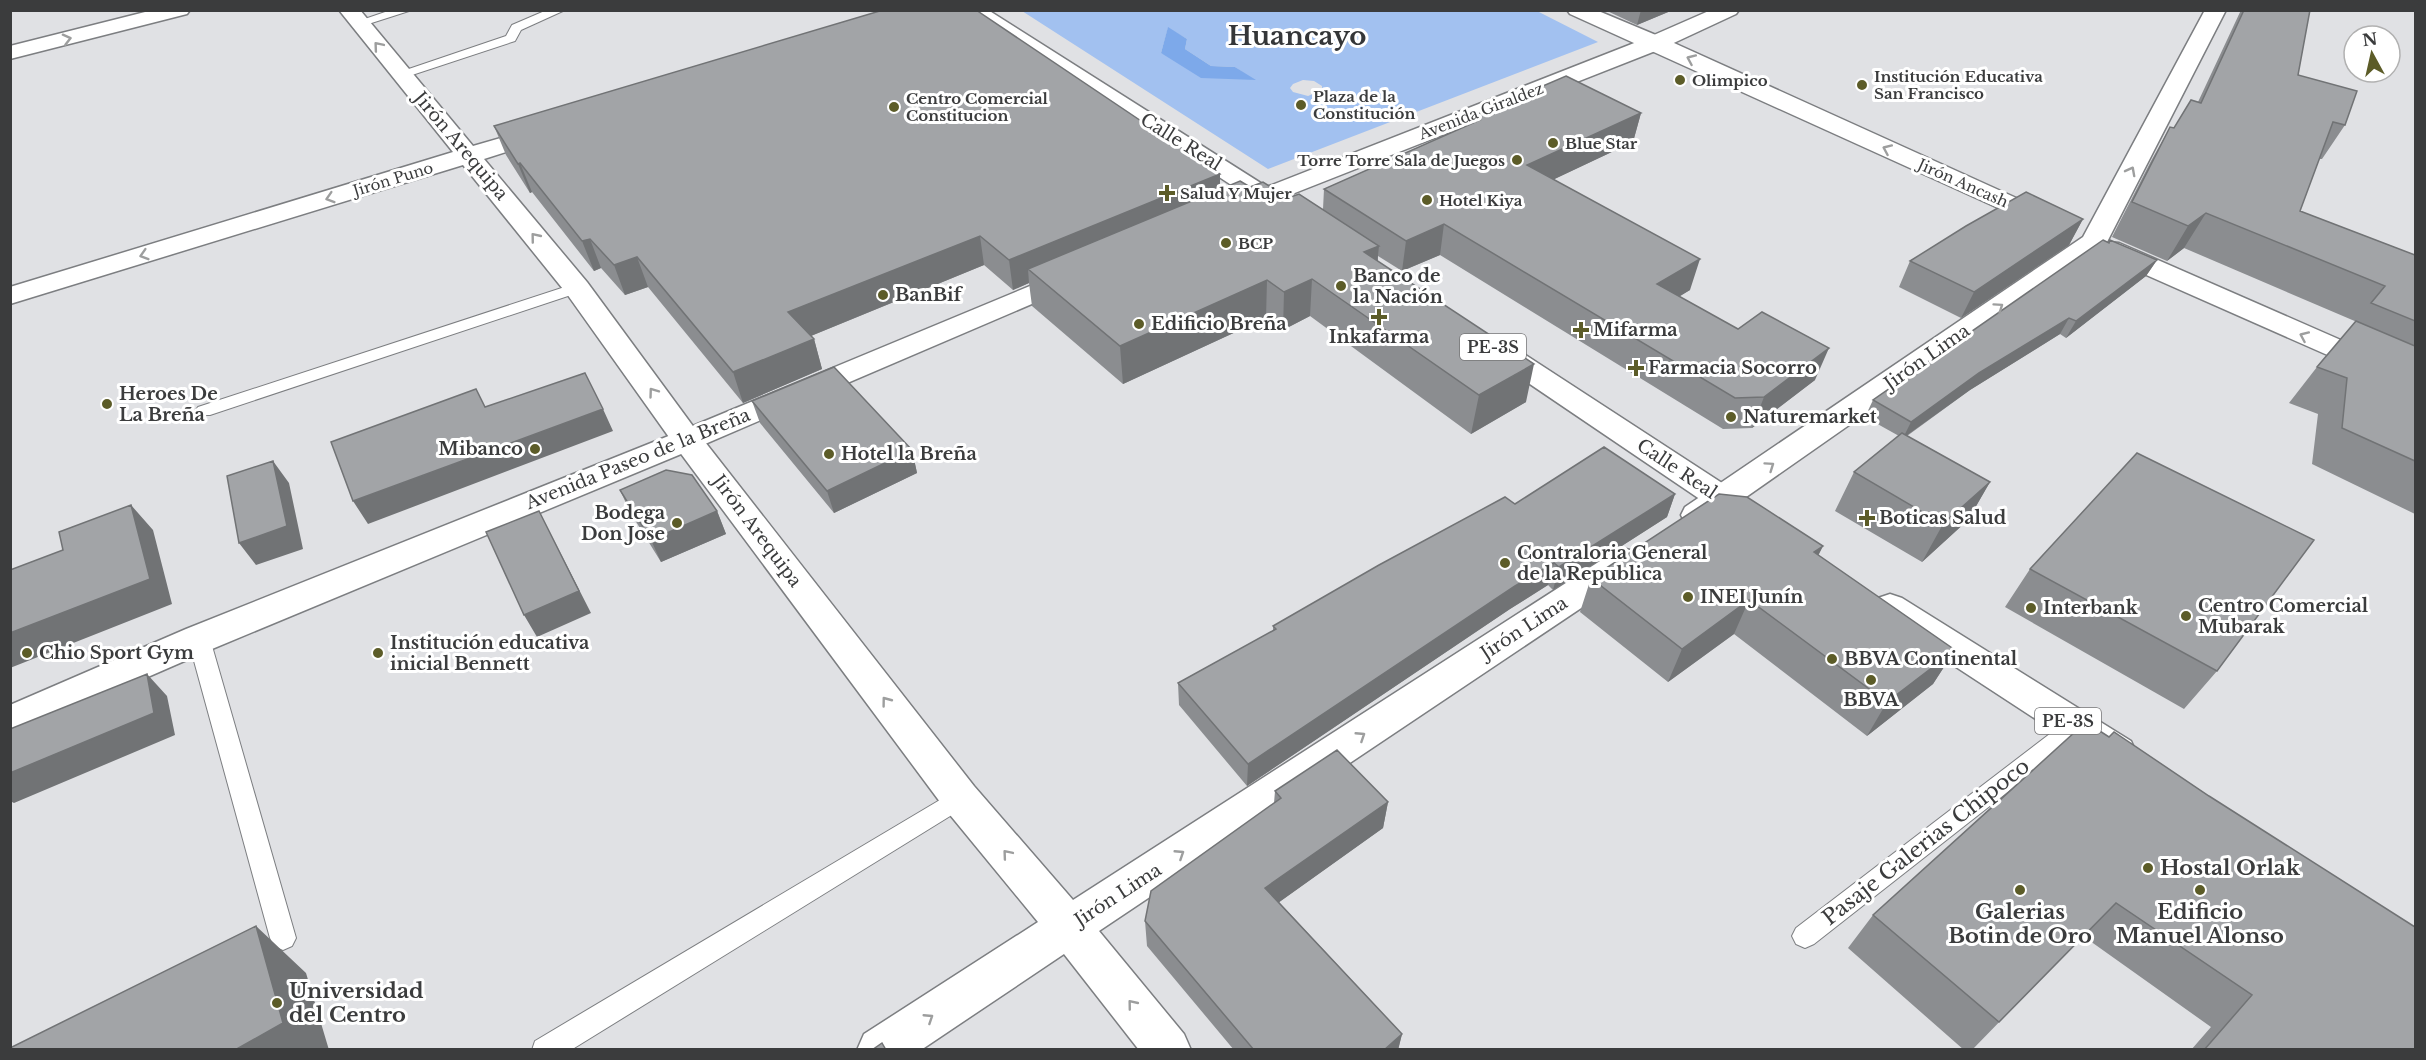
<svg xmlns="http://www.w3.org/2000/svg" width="2426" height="1060" viewBox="0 0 2426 1060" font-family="'Libre Baskerville',serif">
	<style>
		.green { fill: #a2c1f0; fill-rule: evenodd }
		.water { fill: #7da9ea }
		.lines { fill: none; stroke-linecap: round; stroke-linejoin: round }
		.lane-casing { stroke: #7c7e81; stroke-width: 2 }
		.street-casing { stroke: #7c7e81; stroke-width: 3 }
		.secondary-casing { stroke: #7c7e81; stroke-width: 3 }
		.highway-casing { stroke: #7c7e81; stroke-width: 3 }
		.lane { fill: #fff; fill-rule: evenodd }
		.street { fill: #fff; fill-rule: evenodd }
		.secondary { fill: #fff; fill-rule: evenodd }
		.highway { fill: #fff; fill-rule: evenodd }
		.wall { fill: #8b8d90 }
		.shaded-wall { fill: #717375 }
		.building { fill: #a2a4a7; stroke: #717375; stroke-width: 1.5 }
		.oneway { stroke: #9d9e9e }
		.poi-dot { fill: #5c5c28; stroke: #fff; stroke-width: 2 }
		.labels { text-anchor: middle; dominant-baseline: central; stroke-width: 6; stroke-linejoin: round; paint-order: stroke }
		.far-poi-label { font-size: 15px; font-weight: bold; fill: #3b3c3d; stroke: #fff; text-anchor: start }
		.far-street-label { font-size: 15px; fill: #3b3c3d; stroke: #fff }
		.shield { fill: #fff; stroke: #767677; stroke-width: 1.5 }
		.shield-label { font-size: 16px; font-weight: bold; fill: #3b3c3d }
		.street-label { font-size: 18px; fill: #3b3c3d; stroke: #fff }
		.poi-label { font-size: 18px; font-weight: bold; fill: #3b3c3d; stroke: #fff; text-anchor: start }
		.near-street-label { font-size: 21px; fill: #3b3c3d; stroke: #fff }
		.near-poi-label { font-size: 21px; font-weight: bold; fill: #3b3c3d; stroke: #fff; text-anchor: start }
		.far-town-label { font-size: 26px; font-weight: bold; fill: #343638; stroke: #fff }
	</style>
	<rect width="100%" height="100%" fill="#e0e1e4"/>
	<!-- green -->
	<path class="green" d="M1155,10L1537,11L1598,42L1268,169L1022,11ZM1168,28L1187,39L1185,49L1211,66L1235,67L1254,80L1161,53ZM1303,80L1314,81L1322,86V90L1308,96L1293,92L1290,88L1293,84Z"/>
	<!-- water -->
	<path class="water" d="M1168,27L1187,39L1185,49L1211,66L1235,67L1256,80L1201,78L1161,53Z"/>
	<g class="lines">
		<defs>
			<path id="lane" d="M391,10H412L359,27L353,23Z
				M547,10H565L521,30L515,41L406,77L401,78L394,74L506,36L512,25Z
				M577,283L583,285L585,288L583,291L210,415H198L195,411L198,407Z
				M199,631L206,633L210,639L296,938L292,946L283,950L274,946L270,938L188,639L192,633Z
				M2076,717L2084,720L2087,726L2084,732L1814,944L1805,948L1796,944L1792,936L1796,928L2068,720Z
				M960,788L968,791L972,798L968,805L571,1050H532L535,1041Z"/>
			<path id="street" d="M153,10H190L187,14L10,59V46Z
				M339,10H360L473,146L545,125L553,127L557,132L553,137L484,159L587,282L698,433L974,786L1073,900L1614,552L1626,549L1638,552L1643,561L1638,570L1099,931L1184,1034L1191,1050H1139L1064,954L921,1050H857L864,1034L1038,922L946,810L676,447L567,294L463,165L10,304V287L453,152Z
				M1567,10H1596L1663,38L2056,216L2060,221L2056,226L2047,229L2038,226L1570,14Z
				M2205,10H2226L2107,242L2119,243L2416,373V394L2101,255L2098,251L1709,523L1697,527L1685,523L1681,515L1685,507L2083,237Z"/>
			<path id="secondary" d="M1711,10H1739L1736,14L1663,48L1244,213L1235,216L1226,213L1222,208L1226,203L1647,38Z
				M1071,269L1081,271L1084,277L1081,283L698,447L212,649L10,737V705L186,629L676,433Z"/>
			<path id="highway" d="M963,10H988L1297,206L1301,211L1297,216L1288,219L1279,216Z
				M1494,338L1504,341L1765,511L1769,519L1765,527L1753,531L1741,527L1484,353L1480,347L1484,341Z
				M1890,594L1902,598L2131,741L2136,752L2131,763L2117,768L2103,763L1878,616L1873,607L1878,598Z"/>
		</defs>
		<!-- lane casing -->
		<use href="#lane" class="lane-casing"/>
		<!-- street casing -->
		<use href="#street" class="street-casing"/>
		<!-- secondary casing -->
		<use href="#secondary" class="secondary-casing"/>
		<!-- highway casing -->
		<use href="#highway" class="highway-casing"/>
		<!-- lane -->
		<use href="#lane" class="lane"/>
		<!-- street -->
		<use href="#street" class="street"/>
		<!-- secondary -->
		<use href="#secondary" class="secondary"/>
		<!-- highway -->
		<use href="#highway" class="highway"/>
	</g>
	<!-- wall -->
	<path class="wall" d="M1605,10H1673L1637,25Z
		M2241,10H2310L2298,75L2345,125L2322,159H2319L2300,211L2415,255V514L2312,464L2318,414L2289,403L2317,367L2357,322L2184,248L2167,261L2112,237L2151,161L2170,127L2174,128L2198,102Z
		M1641,113L1633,142L1554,179L1690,290L1679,296L1815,380L1752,428L1723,429L1440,255L1402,271L1378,256V261L1526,402L1471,434L1310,316L1283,330L1266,318L1123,384L1032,306L1029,283L1013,290L984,265L811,336L814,339L822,369L743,403L648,287L625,295L601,268L594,271L532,192L530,193L506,155L494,126L1220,174V189L1250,187L1288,198L1323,209L1324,189L1471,124L1473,116Z
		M2083,219L2069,245L1961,318L1899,287L1910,261Z
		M2110,240L2157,260L2146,276L2066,338L2060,334L1970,390L1907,436L1990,482L1968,520L1922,562L1835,511L1854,472L1899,436L1865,417L1873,400L2109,243Z
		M752,401L912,450L917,473L834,513L760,423Z
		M620,490L717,511L726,534L661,562L630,512Z
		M1675,494L1667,517L1553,590L1548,585L1510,609L1247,786L1179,705L1178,683L1273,631V626L1515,504Z
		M1823,546L1818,555L1955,650L1933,684L1867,736L1734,634L1668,682L1580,612L1591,578Z
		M2030,569L2217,671L2184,709L2005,607Z
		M2086,722L2415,1050H2191L2211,1027L2083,936L1972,1050H1964L1848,948L1873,915Z
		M1275,791L1388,802L1383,828L1279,902L1402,1034L1398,1050H1234L1147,946L1145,921L1274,803Z"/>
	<!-- shaded-wall -->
	<path class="shaded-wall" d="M1641,10H1673L1637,25Z
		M1641,113L1633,142L1521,195L1527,165Z
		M520,163L532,192L530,193L518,164Z
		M1220,174V203L1028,269L1029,283L1013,290L1009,260Z
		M2206,213L2184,248L2167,261L2188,226Z
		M2083,219L2069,245L1961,318L1974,292Z
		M1444,224L1440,255L1402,271L1406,241Z
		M980,236L984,265L796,342L788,312Z
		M590,239L601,268L594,271L582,241Z
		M1379,246L1375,283L1364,252Z
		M637,257L648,287L625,295L614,265Z
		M1700,259L1690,290L1648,316L1657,284Z
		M2157,260L2146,276L2066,338L2076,321Z
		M1312,279L1310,316L1283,330L1284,292Z
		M1267,280L1266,318L1123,384L1120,346Z
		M2069,318L2060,334L1970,390L1903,438L1911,422L1979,373Z
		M814,339L822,369L743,403L733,372Z
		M1829,348L1815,380L1752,428L1764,397Z
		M1534,364L1526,402L1471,434L1479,395Z
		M603,409L613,431L368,524L353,501Z
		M912,450L917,473L834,513L827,491Z
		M273,461L289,483L303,549L256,565L239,543Z
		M1990,482L1968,520L1922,562L1943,524Z
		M1675,494L1667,517L1553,590L1559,567Z
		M131,505L153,530L172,604L10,668V633Z
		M539,511L591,613L537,637L524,615Z
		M717,511L726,534L661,562L651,540Z
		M1823,546L1806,580L1814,552Z
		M1554,563L1548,585L1510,609L1247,786L1248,764L1515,586Z
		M1749,600L1734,634L1668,682L1682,649Z
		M1955,650L1933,684L1867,736L1887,702Z
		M147,674L167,696L175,735L14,803L10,801V773Z
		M1388,802L1383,828L1264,913L1265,888Z
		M256,926L306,973L329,1050H235Z
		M1402,1034L1398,1050H1384Z"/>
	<!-- building -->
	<path class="building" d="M883,10H976L1220,174L1009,260L980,236L788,312L814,339L733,372L637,257L614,265L590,239L582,241L520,163L518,164L494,126Z
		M2244,10H2310L2298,75L2357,91L2345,125L2333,122L2300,211L2415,255V321L2371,303L2385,286L2206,213L2188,226L2132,202L2170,127L2174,128L2191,100L2201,103Z
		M1566,76L1641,113L1527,165L1700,259L1657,284L1738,329L1762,312L1829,348L1764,397L1735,398L1444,224L1406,241L1324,189L1480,120L1473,116Z
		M1240,181L1250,187L1263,182L1288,198L1299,194L1379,246L1364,252L1534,364L1479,395L1312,279L1284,292L1267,280L1120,346L1028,269Z
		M2026,192L2083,219L1974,292L1910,261L1966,226Z
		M2103,240L2109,243L2110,240L2157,260L2076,321L2069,318L1979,373L1911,422L1873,400Z
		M2356,321L2415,346V461L2342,428L2347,378L2317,367Z
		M834,367L912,450L827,491L752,401Z
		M585,373L603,409L353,501L331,442L476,389L485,407Z
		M1902,433L1990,482L1943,524L1854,472Z
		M1604,447L1675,494L1559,567L1554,563L1515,586L1248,764L1178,683L1276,629L1273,626L1379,565L1505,497L1515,504Z
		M2137,453L2314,540L2217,671L2030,569Z
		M273,461L287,526L239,543L227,476Z
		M666,470L692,475L717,511L651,540L620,490Z
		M1719,494L1747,497L1823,546L1814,552L1955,650L1887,702L1749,600L1682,649L1591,578Z
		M131,505L150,579L10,633V570L63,550L59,532Z
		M539,511L579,591L524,615L486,532Z
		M147,674L154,713L10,773V729Z
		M2086,722L2109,737L2114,732L2209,796L2415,927V1050H2204L2252,995L2116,903L1999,1022L1873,915Z
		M1337,750L1388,802L1265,888L1402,1034L1384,1050H1254L1145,921L1151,891L1281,798L1275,791Z
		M256,926L283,1023L235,1050H10V1048Z
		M882,1043L886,1050H872Z"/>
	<!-- one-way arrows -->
	<defs><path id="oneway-chevron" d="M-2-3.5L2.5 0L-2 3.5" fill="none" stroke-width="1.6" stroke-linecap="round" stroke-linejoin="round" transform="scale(1.5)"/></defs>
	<g class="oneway">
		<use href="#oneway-chevron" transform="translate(67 39) rotate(-14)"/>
		<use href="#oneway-chevron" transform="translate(378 46) rotate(-130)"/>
		<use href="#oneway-chevron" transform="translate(1691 59) rotate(-156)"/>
		<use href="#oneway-chevron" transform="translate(1887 149) rotate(-156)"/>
		<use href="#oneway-chevron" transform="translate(2131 171) rotate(-62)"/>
		<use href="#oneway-chevron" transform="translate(330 198) rotate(163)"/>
		<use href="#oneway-chevron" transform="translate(535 237) rotate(-129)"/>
		<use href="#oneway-chevron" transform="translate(144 255) rotate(163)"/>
		<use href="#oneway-chevron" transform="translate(1999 307) rotate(-35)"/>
		<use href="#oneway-chevron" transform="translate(2304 336) rotate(-156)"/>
		<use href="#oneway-chevron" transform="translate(653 392) rotate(-126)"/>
		<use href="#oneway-chevron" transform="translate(1770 466) rotate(-35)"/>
		<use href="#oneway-chevron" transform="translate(886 701) rotate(-127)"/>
		<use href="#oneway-chevron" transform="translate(1361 736) rotate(-33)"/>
		<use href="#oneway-chevron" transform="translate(1007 854) rotate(-130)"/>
		<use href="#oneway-chevron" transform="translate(1180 854) rotate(-33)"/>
		<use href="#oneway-chevron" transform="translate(1132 1004) rotate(-129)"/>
		<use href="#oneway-chevron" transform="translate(929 1018) rotate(-33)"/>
	</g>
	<!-- markers -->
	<g class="poi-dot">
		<circle cx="1680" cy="80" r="6"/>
		<circle cx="1862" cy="85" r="6"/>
		<circle cx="1301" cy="105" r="6"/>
		<circle cx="894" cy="107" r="6"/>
		<circle cx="1553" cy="143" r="6"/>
		<circle cx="1517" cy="160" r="6"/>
		<path d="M1164 184h6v6h6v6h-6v6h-6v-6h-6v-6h6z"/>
		<circle cx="1427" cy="200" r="6"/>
		<circle cx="1226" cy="243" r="6"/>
		<circle cx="1341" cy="286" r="6"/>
		<circle cx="883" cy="295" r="6"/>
		<path d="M1376 308h6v6h6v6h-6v6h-6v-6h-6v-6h6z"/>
		<circle cx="1139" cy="324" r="6"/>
		<path d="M1578 321h6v6h6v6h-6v6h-6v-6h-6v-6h6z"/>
		<path d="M1633 359h6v6h6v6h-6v6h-6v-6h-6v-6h6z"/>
		<circle cx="107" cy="404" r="6"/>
		<circle cx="1731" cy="417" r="6"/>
		<circle cx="535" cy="449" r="6"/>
		<circle cx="829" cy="454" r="6"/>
		<path d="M1864 509h6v6h6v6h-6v6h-6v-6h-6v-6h6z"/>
		<circle cx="677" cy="523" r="6"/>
		<circle cx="1505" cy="563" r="6"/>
		<circle cx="1688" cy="597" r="6"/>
		<circle cx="2031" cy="608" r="6"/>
		<circle cx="2186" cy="616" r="6"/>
		<circle cx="27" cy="653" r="6"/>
		<circle cx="378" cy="653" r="6"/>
		<circle cx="1832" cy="659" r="6"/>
		<circle cx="1871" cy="680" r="6"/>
		<circle cx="2148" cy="868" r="6"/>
		<circle cx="2020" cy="890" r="6"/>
		<circle cx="2200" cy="890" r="6"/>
		<circle cx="277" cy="1003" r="6"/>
	</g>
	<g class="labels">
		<!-- far-poi labels -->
		<g class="far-poi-label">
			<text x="1874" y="76">Institución Educativa<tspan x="1874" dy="17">San Francisco</tspan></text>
			<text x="1692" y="80">Olimpico</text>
			<text x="1313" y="96">Plaza de la<tspan x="1313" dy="17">Constitución</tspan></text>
			<text x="906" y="98">Centro Comercial<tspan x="906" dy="17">Constitucion</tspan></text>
			<text x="1565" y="143">Blue Star</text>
			<text x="1505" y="160" text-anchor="end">Torre Torre Sala de Juegos</text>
			<text x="1180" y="193">Salud Y Mujer</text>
			<text x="1439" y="200">Hotel Kiya</text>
			<text x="1238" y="243">BCP</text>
		</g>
		<!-- far-street labels -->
		<g class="far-street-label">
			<text transform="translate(1481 111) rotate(-21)">Avenida Giraldez</text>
			<text transform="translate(393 179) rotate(-17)">Jirón Puno</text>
			<text transform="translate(1963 183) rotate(24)">Jirón Ancash</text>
		</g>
		<!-- shield labels -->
		<g class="shield">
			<rect x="1460" y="334" width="66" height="26" rx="4.5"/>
			<rect x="2035" y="708" width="66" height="26" rx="4.5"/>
		</g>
		<g class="shield-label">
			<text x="1493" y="347">PE-3S</text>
			<text x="2068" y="721">PE-3S</text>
		</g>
		<!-- street labels -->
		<g class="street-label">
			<text transform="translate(1181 142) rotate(32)">Calle Real</text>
			<text transform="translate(461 146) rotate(50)">Jirón Arequipa</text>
			<text transform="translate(1927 357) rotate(-35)">Jirón Lima</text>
			<text transform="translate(638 459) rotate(-22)">Avenida Paseo de la Breña</text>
			<text transform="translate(1677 469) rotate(34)">Calle Real</text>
			<text transform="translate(757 531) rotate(53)">Jirón Arequipa</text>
			<text transform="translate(1524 628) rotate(-33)">Jirón Lima</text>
			<text transform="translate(1118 895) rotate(-33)">Jirón Lima</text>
		</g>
		<!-- poi labels -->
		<g class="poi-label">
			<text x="1353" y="276">Banco de<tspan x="1353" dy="21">la Nación</tspan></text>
			<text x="895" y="295">BanBif</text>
			<text x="1151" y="324">Edificio Breña</text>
			<text x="1593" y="330">Mifarma</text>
			<text x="1379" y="337" text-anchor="middle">Inkafarma</text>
			<text x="1648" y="368">Farmacia Socorro</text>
			<text x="119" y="394">Heroes De<tspan x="119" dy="21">La Breña</tspan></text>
			<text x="1743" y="417">Naturemarket</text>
			<text x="523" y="449" text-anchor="end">Mibanco</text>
			<text x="841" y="454">Hotel la Breña</text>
			<text x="665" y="513" text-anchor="end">Bodega<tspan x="665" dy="21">Don Jose</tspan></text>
			<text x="1879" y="518">Boticas Salud</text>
			<text x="1517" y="553">Contraloria General<tspan x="1517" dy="21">de la Republica</tspan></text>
			<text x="1700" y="597">INEI Junín</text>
			<text x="2198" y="606">Centro Comercial<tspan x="2198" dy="21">Mubarak</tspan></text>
			<text x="2043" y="608">Interbank</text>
			<text x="390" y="643">Institución educativa<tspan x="390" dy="21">inicial Bennett</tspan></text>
			<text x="39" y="653">Chio Sport Gym</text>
			<text x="1844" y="659">BBVA Continental</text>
			<text x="1871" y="700" text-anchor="middle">BBVA</text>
		</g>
		<!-- near-street labels -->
		<g class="near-street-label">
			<text transform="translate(1926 842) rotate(-38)">Pasaje Galerias Chipoco</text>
		</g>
		<!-- near-poi labels -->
		<g class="near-poi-label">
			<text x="2160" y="868">Hostal Orlak</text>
			<text x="2020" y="912" text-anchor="middle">Galerias<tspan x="2020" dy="24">Botin de Oro</tspan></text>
			<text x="2200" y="912" text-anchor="middle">Edificio<tspan x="2200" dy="24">Manuel Alonso</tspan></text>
			<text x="289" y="991">Universidad<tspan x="289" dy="24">del Centro</tspan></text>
		</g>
		<!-- far-town labels -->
		<g class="far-town-label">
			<text x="1297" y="36">Huancayo</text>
		</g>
	</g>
	<!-- border -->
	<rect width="2426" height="1060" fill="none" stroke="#3b3c3d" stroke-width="24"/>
	<!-- north arrow -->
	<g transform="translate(2372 54) rotate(352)"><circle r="28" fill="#ffffff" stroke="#b1b1b1" stroke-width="1.5"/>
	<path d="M0-4.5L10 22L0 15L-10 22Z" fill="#5c5c28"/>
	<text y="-9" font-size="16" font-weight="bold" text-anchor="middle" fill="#3b3c3d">N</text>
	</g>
</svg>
